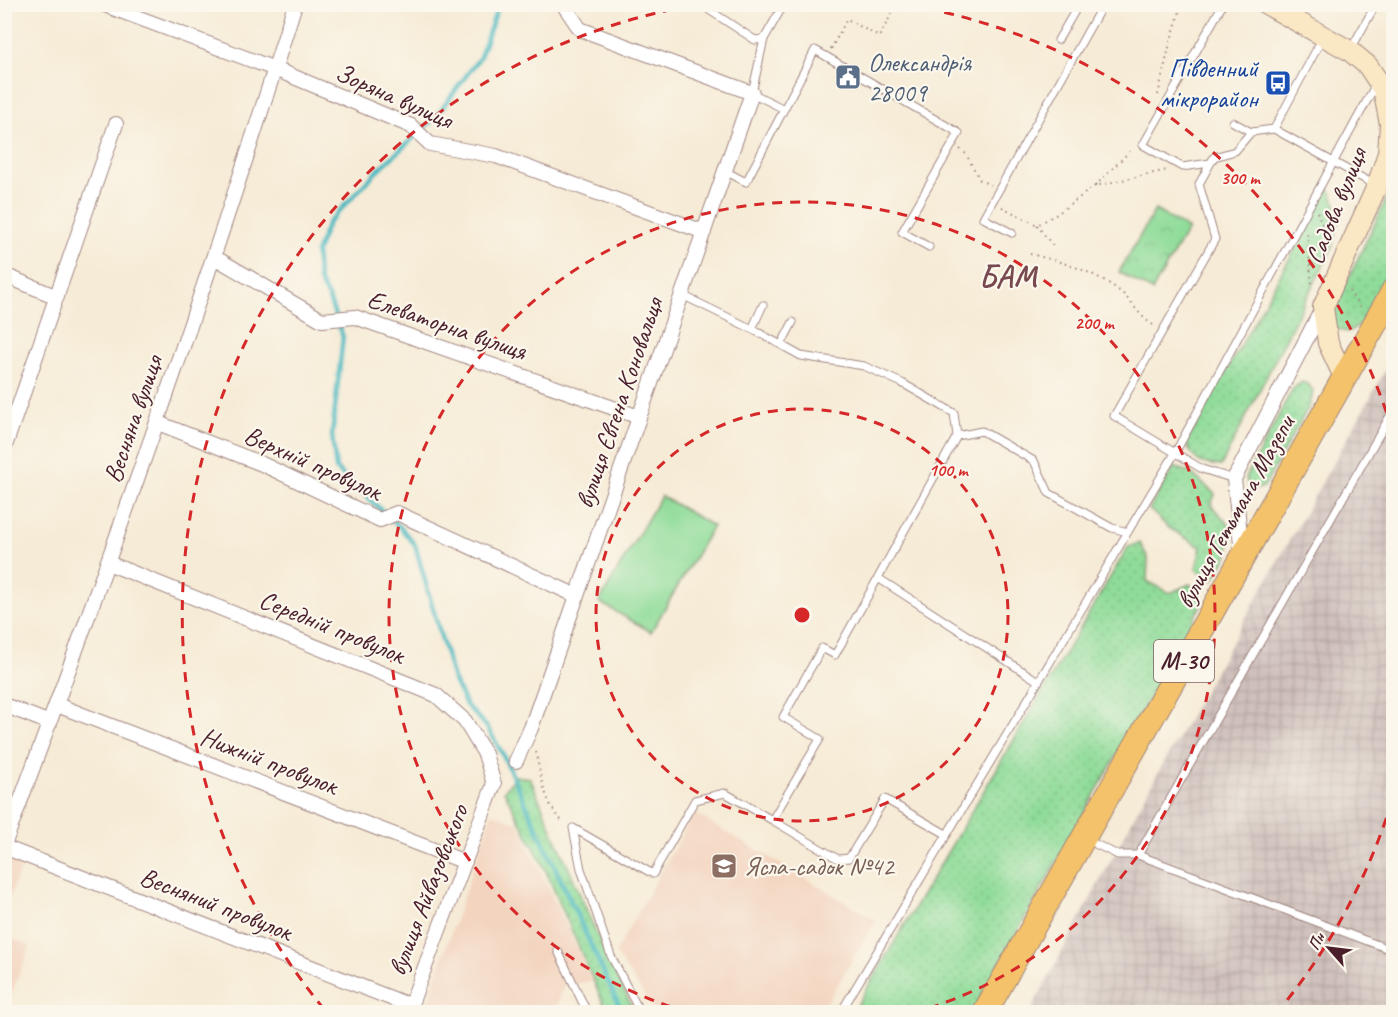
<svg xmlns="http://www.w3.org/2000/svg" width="1398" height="1017" viewBox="0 0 1398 1017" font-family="Caveat,sans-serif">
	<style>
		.built { fill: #f3d4bf }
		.industrial { fill: url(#industrial-grid) }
		.grass { fill: url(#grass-dots); stroke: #6c7e62; stroke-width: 1.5 }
		.park { fill: url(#park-crowns); stroke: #6c7e62; stroke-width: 1.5 }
		.pitch { fill: #8fdc99; stroke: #6c7e62; stroke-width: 1.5 }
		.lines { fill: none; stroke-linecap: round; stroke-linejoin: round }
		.stream { stroke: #4ab9c1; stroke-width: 4.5 }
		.lane-casing { stroke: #a08580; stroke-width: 9 }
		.street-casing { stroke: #a08580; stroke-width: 16 }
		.secondary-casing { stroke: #a08580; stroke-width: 22 }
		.highway-casing { stroke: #a08580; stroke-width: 26 }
		.path { stroke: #a08580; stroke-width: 2; stroke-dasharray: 1.5 4.5; stroke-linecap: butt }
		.lane { stroke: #fff; stroke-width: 7 }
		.street { stroke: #fff; stroke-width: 14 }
		.secondary { stroke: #fae7c3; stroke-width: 20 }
		.highway { stroke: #f3c26a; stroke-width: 24 }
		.ring { fill: none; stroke: #d62828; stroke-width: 3; stroke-dasharray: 10 8 }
		.labels { text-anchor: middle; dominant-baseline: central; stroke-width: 4.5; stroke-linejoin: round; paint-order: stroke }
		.shield { fill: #fbf7ec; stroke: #7f6065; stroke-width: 1.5 }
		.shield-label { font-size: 24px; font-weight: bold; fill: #4a1f2b }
		.service-label { font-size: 26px; fill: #4e5e75; stroke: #fbf7ec; text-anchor: start }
		.transit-label { font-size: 26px; fill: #164399; stroke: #fbf7ec; text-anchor: end }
		.street-label { font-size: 26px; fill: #4a1f2b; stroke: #fbf7ec }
		.education-label { font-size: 26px; fill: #785e54; stroke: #fbf7ec; text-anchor: start }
		.district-label { font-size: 32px; font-weight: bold; fill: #784a50; stroke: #fbf7ec }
		.centre { fill: #d62828; stroke: #fbf7ec; stroke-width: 3 }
		.ring-label { font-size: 18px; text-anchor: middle; font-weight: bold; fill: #d62828; stroke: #fbf7ec; stroke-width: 4.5; stroke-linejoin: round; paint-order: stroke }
	</style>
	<defs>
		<pattern id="industrial-grid" width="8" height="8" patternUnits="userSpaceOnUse" patternTransform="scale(1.5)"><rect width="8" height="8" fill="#cfc0bb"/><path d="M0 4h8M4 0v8" fill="none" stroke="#b3a5a1"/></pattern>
		<pattern id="grass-dots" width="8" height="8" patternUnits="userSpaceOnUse" patternTransform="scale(1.5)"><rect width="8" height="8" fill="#8fdc99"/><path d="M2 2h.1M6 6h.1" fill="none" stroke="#7dbc84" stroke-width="1.8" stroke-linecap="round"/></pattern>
		<pattern id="park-crowns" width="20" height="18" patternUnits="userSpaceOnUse" patternTransform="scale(1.5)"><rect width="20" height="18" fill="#8fdc99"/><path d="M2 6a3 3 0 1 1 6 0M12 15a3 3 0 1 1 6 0" fill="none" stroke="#7dbc84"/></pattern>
	</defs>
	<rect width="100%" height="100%" fill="#fbf7ec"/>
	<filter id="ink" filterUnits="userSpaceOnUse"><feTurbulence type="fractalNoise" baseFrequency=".0167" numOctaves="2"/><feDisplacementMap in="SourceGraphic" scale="12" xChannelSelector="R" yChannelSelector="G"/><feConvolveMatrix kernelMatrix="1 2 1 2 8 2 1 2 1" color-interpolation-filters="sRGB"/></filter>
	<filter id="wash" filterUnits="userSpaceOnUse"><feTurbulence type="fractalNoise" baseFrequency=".008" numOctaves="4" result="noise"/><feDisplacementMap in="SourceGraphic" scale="24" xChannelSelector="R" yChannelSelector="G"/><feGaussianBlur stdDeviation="1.35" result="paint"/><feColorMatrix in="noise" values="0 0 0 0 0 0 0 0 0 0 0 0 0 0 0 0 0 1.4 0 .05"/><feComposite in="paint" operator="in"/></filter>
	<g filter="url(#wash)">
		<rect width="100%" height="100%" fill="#f6ebd6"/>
		<!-- built -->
		<path class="built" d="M492,813L518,823L592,981L565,985L554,1012H424Z
			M694,813L876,920L821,1012H656L615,953Z
			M5,854L23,862L5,909Z
			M5,936L30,946L5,1011Z"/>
		<!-- industrial -->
		<path class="industrial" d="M1393,357V1012H1030L1149,789Z"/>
		<!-- grass -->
		<path class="grass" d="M1393,185V267L1361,325L1347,332L1336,329L1331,315Z
			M1329,188L1341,216L1332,248L1221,466C1200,464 1195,463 1186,443Z
			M1302,382L1309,385L1313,391L1310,404L1264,487L1256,489L1248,485L1246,477L1293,388Z
			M1174,467L1191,473L1215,494L1211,505L1231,527L1228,555L1213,581L1196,569L1201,547L1169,528L1149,509Z
			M1140,543L1148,558L1147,581L1170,593L1190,584L1203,602L972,1012H853L1128,547Z
			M516,776L530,778L605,953L635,1012H607L544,867L504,791Z"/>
		<!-- park -->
		<path class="park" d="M1155,210L1188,229L1152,291L1119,272Z"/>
		<!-- pitch -->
		<path class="pitch" d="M661,496L713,526L651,632L599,602Z"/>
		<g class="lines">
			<!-- stream -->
			<path class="stream" d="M499,4L480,57L435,118L376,172L328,223L316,253L319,281L329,299L343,337L332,435L336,469L401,528L415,545L453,679L466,705L487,727L503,755L622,1012"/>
		</g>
	</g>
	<g filter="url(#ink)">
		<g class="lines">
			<defs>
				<path id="lane" d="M700,4L755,40L764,39L784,4
					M1323,37L1274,129L1375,185
					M764,39L752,93L784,109
					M1058,40L1079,4
					M1351,49L1376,4
					M1233,122L1251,132
					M1210,163L1182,167L1143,145L1223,4
					M725,171L746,182L815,50L959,133L902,232L929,247
					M1012,233L983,218L1103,4
					M682,295L752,329L801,356L864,366L902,383L954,413L957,436
					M752,329L763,305
					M781,345L793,322
					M1234,479L1202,469L1114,416L1215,239L1199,184L1214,157L1235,151L1251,132L1274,129
					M878,578L1038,681
					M772,820L838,859L849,858L885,799L946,834
					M573,828L653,874L695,800L725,793L772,820L820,739L783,717L822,648L835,655L957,436L982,431L1034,461L1049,493L1112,528L1128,532
					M573,828L581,869L611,956L640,1012
					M1087,840L1118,855H1138L1394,951
					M1138,855L1394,409
					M558,951L587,1012
					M841,1012L1175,453L1376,84"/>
				<path id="street" d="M102,4L275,69L411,126L430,144L496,156L704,232
					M214,257L322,320L355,317L639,417
					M4,275L57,297
					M158,423L262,464L380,520L397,513L577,596
					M4,449L116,124
					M1242,553L1234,479L1323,307
					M108,563L436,695L465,721L485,754L494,784L408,1012
					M4,705L50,723
					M57,705L465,862
					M516,761L531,728L752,93L580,29L563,4
					M4,845C108,567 207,288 295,4
					M4,847L411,1006"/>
				<path id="secondary" d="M1266,4L1350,51L1368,66L1383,89L1390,124L1388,153L1377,186L1323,307L1328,343L1344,377"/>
				<path id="highway" d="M985,1012L1394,290"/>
			</defs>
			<!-- lane casing -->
			<use href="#lane" class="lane-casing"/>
			<!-- street casing -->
			<use href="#street" class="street-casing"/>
			<!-- secondary casing -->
			<use href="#secondary" class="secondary-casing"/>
			<!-- highway casing -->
			<use href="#highway" class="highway-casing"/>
			<!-- path -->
			<path class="path" d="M831,49L847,19L879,37L897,4
				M1158,95L1170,43L1181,8L1179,4
				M960,149L966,154L980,180L990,185
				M1095,186L1133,148
				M1002,207L1037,225L1057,214L1095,186L1167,170
				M1317,212L1331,245
				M1037,225L1053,246
				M1307,234L1312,285
				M1030,254C1062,262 1096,271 1122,293C1134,304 1140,318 1155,326
				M1349,291L1361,308
				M536,752C539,771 547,812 564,822"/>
			<!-- lane -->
			<use href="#lane" class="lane"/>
			<!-- street -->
			<use href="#street" class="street"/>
			<!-- secondary -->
			<use href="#secondary" class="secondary"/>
			<!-- highway -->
			<use href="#highway" class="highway"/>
		</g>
	</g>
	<!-- distance rings -->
	<g class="ring">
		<circle cx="802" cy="615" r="206"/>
		<path d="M688 1012A413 413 0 1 1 916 1012"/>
		<path d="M1392 801A619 619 0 0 1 1280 1009M324 1009A619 619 0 0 1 695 5M909 5A619 619 0 0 1 1392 429"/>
	</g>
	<!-- icons -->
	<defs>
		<symbol id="civic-square" viewBox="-11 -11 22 22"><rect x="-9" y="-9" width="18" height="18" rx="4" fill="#5c6f8a" stroke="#fbf7ec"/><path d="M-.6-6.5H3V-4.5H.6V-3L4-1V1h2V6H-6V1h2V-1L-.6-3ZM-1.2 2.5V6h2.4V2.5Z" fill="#fff"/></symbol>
		<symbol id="bus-square" viewBox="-11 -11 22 22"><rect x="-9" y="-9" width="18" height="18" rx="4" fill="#1a4fb4" stroke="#fbf7ec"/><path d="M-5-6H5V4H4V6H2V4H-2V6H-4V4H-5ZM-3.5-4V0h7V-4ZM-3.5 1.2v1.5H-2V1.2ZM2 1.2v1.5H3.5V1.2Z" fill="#fff"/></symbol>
		<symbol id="school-square" viewBox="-11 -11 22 22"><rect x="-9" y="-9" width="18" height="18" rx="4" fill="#8d6e63" stroke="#fbf7ec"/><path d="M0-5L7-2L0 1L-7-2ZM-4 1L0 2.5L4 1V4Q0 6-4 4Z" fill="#fff"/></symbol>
	</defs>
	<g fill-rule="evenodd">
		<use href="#civic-square" x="833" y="62" width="30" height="30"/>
		<use href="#bus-square" x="1263" y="68" width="30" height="30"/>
		<use href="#school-square" x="709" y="851" width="30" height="30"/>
	</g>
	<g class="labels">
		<!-- shield labels -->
		<rect class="shield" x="1154" y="640" width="60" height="42" rx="4.5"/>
		<g class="shield-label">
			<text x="1184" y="661">М-30</text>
		</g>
		<!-- service labels -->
		<g class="service-label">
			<text x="868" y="62">Олександрія<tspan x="868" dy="30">28009</tspan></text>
		</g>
		<!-- transit labels -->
		<g class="transit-label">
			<text x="1258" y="68">Південний<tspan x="1258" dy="30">мікрорайон</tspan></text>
		</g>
		<!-- street labels -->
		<g class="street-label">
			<text transform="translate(394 96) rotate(24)">Зоряна вулиця</text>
			<text transform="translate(1336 206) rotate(-68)">Садова вулиця</text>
			<text transform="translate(447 325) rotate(19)">Елеваторна вулиця</text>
			<text transform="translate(619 403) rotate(-71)">вулиця Євгена Коновальця</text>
			<text transform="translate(133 419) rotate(-71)">Весняна вулиця</text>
			<text transform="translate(313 463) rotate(24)">Верхній провулок</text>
			<text transform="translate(1235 512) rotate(-61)">вулиця Гетьмана Мазепи</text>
			<text transform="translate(332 627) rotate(22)">Середній провулок</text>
			<text transform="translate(269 761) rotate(21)">Нижній провулок</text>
			<text transform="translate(428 890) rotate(-69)">вулиця Айвазовського</text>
			<text transform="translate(216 904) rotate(21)">Весняний провулок</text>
		</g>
		<!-- education labels -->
		<g class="education-label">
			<text x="744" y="866">Ясла-садок №42</text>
		</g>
		<!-- district labels -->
		<g class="district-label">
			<text x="1008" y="276">БАМ</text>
		</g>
	</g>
	<circle cx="802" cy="615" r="9" class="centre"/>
	<g class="ring-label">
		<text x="1240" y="184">300 m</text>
		<text x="1094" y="329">200 m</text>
		<text x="948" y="476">100 m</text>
	</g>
	<!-- margin -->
	<rect width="1398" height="1017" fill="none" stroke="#fbf7ec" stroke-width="24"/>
	<!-- north arrow -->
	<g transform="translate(1329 948) rotate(298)" stroke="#fbf7ec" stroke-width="4.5" paint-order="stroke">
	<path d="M0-4.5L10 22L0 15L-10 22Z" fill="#4a1f2b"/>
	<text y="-9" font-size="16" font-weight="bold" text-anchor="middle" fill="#4a1f2b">Пн</text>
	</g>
</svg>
